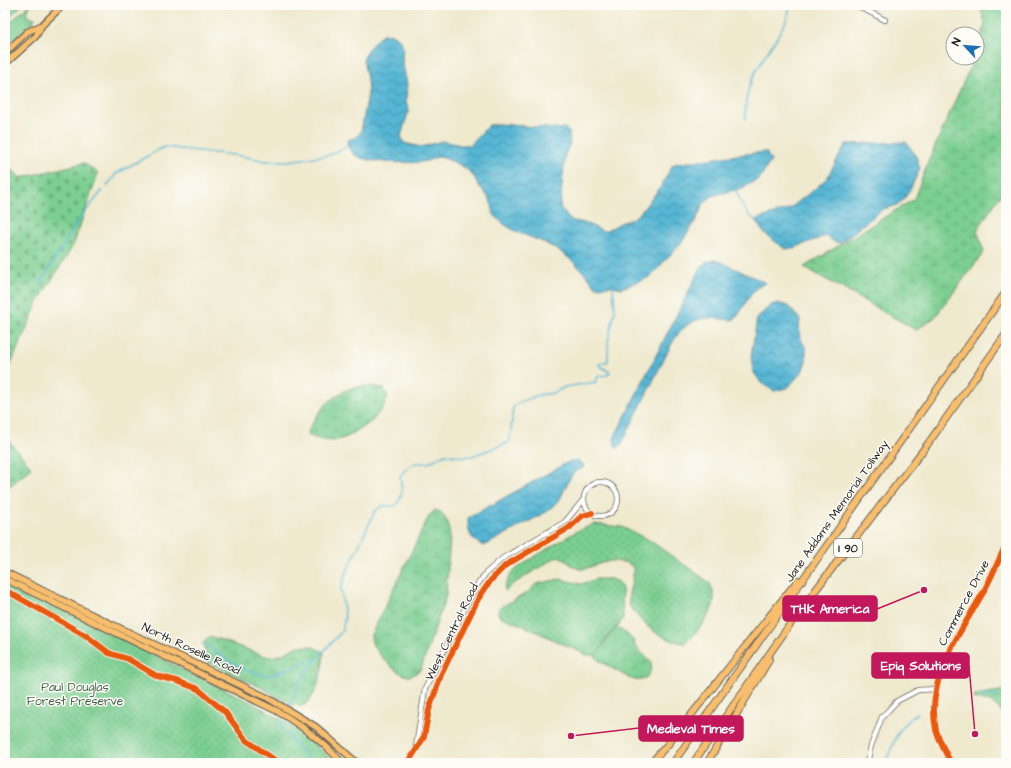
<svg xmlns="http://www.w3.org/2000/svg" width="1011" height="768" viewBox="0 0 1011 768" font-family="'Architects Daughter',sans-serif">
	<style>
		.green { fill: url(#green-dots); stroke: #4c7556 }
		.wetland { fill: url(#wetland-marsh); stroke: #4c7556 }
		.cemetery { fill: url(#cemetery-stones); stroke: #4c7556 }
		.water { fill: url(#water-waves); stroke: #386878 }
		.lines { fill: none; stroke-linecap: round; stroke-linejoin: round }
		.stream { stroke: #54b5d3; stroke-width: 1.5 }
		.minor-casing { stroke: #66645a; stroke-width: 6 }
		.major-casing { stroke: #66645a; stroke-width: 8 }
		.highway-casing { stroke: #66645a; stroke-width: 8 }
		.minor { stroke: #fff; stroke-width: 4.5 }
		.major { stroke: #f9be6d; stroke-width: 5.5 }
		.highway { stroke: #f9be6d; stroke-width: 6 }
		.cycleway-casing { stroke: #fdfcf7; stroke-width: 8 }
		.cycleway { stroke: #e8590c; stroke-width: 6 }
		.labels { text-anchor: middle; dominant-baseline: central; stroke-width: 3; stroke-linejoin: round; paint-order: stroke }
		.shield { fill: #fdfcf7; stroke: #605f5e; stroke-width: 1 }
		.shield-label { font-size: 11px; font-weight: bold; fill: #1c1c1c }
		.street-label { font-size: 12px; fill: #1c1c1c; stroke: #fdfcf7 }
		.park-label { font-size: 12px; fill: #42634b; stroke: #fdfcf7 }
		.leader { fill: none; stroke: #c2185b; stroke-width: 1.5 }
		.callout-dot { fill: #c2185b; stroke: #fdfcf7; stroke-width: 1.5 }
		.callout { fill: #c2185b; stroke: #c2185b; stroke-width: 1.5 }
		.callout-label { font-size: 13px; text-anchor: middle; font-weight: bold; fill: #fff }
	</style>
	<defs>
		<pattern id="green-dots" width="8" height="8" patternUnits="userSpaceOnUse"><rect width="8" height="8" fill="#7bce91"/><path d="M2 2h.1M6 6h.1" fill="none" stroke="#6ab07c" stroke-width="1.8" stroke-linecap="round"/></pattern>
		<pattern id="wetland-marsh" width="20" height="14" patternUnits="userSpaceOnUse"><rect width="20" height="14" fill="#7bce91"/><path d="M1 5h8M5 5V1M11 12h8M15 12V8" fill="none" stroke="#6ab07c"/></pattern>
		<pattern id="cemetery-stones" width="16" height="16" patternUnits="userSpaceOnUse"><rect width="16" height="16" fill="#7bce91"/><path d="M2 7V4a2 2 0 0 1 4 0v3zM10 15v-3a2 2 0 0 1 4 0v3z" fill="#6ab07c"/></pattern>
		<pattern id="water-waves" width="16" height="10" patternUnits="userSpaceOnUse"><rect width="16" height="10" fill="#54b5d3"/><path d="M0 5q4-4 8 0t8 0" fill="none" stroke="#4592aa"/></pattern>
	</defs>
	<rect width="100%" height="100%" fill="#fdfcf7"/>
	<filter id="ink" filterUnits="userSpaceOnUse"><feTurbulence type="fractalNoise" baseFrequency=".025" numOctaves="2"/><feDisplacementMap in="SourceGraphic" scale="8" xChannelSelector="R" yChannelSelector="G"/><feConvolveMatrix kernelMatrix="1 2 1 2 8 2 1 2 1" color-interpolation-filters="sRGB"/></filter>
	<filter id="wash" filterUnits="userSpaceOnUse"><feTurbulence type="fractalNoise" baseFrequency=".012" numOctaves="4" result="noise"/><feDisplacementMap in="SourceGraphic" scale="16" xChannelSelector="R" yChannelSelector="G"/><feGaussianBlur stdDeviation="0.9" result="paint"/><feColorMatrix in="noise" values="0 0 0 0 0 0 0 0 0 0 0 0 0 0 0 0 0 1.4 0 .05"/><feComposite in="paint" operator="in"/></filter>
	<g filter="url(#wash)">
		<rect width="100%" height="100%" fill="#efe9ce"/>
		<!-- green -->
		<path class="green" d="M5,5H22L5,21Z
			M29,5H30L26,16L35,18L33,22L5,46V27Z
			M594,524L622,527L649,540L710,583C712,589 715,595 714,601C712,615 696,634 686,643C667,642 647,629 636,614C633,611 630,608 629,604C627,591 635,580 633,567L626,562C620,563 616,560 611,561C602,561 587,570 580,569C571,567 566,559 558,556L513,584L506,591L504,588L511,573L529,560L577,531Z
			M560,579L581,584L596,579H611L619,582L622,589L623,618L621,622L608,636L599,651L595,655H587L524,626L499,616L498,611L501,607L527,593L536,584Z
			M5,582C62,609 118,637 174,665C230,693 292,716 334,763H5Z"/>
		<!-- wetland -->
		<path class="wetland" d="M980,5H1006V187L977,230L984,252L934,318L916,330L804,267L914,199L929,160L974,58H977V50L985,24Z
			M374,386L384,389L388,396L382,409L372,421L347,437L334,441L323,440L309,436L308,433C315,414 332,394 352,388C359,385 367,387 374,386Z
			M435,510L441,512L448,523L450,536L446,596L421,669C417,672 414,675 410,676C399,677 380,656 374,647C372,644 371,640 371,635L429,516Z
			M616,627L627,634L634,641L635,646L651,662C652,672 647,682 635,680C629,679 605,664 598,660L595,655C604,647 608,636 616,627Z
			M210,636L265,656L271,657L283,654L298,646H310L324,652C323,667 318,699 302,706L292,705L260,687L209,663C205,653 200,643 210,636Z
			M1006,690V716C995,704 992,700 975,699L974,695Z"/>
		<!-- cemetery -->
		<path class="cemetery" d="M5,161L20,178L84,163L98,173L73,246L39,300L5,377Z
			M5,437L32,468L5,490Z"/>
		<!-- water -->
		<path class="water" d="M382,34L393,35L400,40L403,48L402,60L407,84L406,102L409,110L401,136L404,143L421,147L442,141L461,145H470L489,125L499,124L557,129L565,128L569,132L570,143L565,155L560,207L569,219L574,221L585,223L603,231H607L620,223L632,219L640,213L660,188L672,166L674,164L745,154L766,152L771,161L759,179L742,188L712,196L703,204L697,218L682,242L650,277L622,288L611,286L596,287C584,272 571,257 554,248C536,237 513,234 498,219C491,213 494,210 491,203C489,196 483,191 479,186C476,182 475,177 471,173C466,167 447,158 439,157C432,157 428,162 422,162C406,163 372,163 358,157C352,154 347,148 347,140L355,138L361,132L368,94L367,79L363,60L368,49Z
			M906,142L915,154L920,168L909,192L903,200L895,206L883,209L840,243L835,242L825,236L794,248L785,249L763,232L755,220L789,209L816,188L827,178L846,144Z
			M714,260L721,262L766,283C751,287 745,307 736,318L732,320C702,317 690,315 672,343L621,445L618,448L615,446L614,438L701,267L706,262Z
			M777,303L788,306L800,319C799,330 798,339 806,347V361L802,372L787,388L774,391L761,383L753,371L751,357L757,318L771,305Z
			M570,461H579L583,464V468L574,472L570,478L560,499L548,511L484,546C470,539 468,534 468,518Z"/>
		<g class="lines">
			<!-- stream -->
			<path class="stream" d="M746,119C742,89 758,66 774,42C781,30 789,19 790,5
				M107,186L116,174L133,164L164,147L241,156L266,161H288L329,155L347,146
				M736,190C740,201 744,213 755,220
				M40,284L76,223L102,191
				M202,643C220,654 252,680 274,674C288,670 301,662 315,659
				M980,697L1006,694
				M289,705L307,670L342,631L345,618L341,589L344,578L375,511L382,506H395C404,497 402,488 400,476L406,469L415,463H428L445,454L463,457L472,456L507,443L510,441L513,408L516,404L528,399L539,395L554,393L565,387L596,382L598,376L607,375L610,372L600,366L599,364L608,361V342L615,311L613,286
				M283,720L281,723C287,739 301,749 311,763
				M885,763C895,742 897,725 918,713"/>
		</g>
	</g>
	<g filter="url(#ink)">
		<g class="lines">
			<defs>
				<path id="minor" d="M856,5L885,20
					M584 499a17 17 0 1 1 34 0a17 17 0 1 1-34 0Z
					M416,747L425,689L475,588L486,573L503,558L565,522L584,499
					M408,763L424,737L429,710L441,675L478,599L491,580L506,565L569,528L582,516L592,513
					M867,763L871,746L882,717L897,701L918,690L936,689
					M951,763C946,753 939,741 936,730C925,678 960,634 984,591C992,576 999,560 1006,544"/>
				<path id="major" d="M5,53L27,32L42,25
					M5,64L36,36L42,25L63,5
					M5,572L109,623L266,697L316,727L357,763
					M5,579L277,711C301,725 324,742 342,763"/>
				<path id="highway" d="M651,763L669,743L798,580
					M673,763L1006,292
					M693,763L798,613L927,445L1006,334
					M707,763L769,660"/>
			</defs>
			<!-- minor casing -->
			<use href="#minor" class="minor-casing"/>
			<!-- major casing -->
			<use href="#major" class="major-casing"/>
			<!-- highway casing -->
			<use href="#highway" class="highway-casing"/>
			<!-- minor -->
			<use href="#minor" class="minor"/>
			<!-- major -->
			<use href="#major" class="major"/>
			<!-- highway -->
			<use href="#highway" class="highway"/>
			<defs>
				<path id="cycleway" d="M5,590L85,635L109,653L128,659L157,676L177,681L198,689L225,712L246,740L279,763
					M408,763L424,737L429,710L441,675L478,599L491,580L506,565L569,528L582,516L592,513
					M951,763C946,753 939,741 936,730C925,678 960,634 984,591C992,576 999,560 1006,544"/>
			</defs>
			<!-- cycleway casing -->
			<use href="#cycleway" class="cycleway-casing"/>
			<!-- cycleway -->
			<use href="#cycleway" class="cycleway"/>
		</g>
	</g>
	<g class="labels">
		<!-- shield labels -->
		<rect class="shield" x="834" y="539" width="28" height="18" rx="3"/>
		<g class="shield-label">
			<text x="848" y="548">I 90</text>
		</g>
		<!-- street labels -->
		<g class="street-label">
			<text transform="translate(837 511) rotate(-55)">Jane Addams Memorial Tollway</text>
			<text transform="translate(964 603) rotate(-62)">Commerce Drive</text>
			<text transform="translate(452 632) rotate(-64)">West Central Road</text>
			<text transform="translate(191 649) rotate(25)">North Roselle Road</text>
		</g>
		<!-- park labels -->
		<g class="park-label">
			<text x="75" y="687">Paul Douglas<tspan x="75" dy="14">Forest Preserve</tspan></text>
		</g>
	</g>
	<!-- callouts -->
	<path class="leader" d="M924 590L877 609M975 734L969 666M571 736L639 728"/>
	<g class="callout-dot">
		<circle cx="924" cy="590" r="4"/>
		<circle cx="975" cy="734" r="4"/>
		<circle cx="571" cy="736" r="4"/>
	</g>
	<g class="callout">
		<rect x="783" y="596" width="94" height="25" rx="4"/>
		<rect x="872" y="653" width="97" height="25" rx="4"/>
		<rect x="639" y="716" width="104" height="25" rx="4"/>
	</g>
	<g class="callout-label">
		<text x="830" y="613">THK America</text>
		<text x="921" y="670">Epiq Solutions</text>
		<text x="691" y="733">Medieval Times</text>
	</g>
	<!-- margin -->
	<rect width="1011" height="768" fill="none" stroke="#fdfcf7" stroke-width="20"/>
	<!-- north arrow -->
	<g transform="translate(965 46) rotate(296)"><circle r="19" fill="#fdfcf7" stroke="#a3a29f"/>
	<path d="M0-3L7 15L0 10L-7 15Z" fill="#1f6fb2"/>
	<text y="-6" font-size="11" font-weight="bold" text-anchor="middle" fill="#1c1c1c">N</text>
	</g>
</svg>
